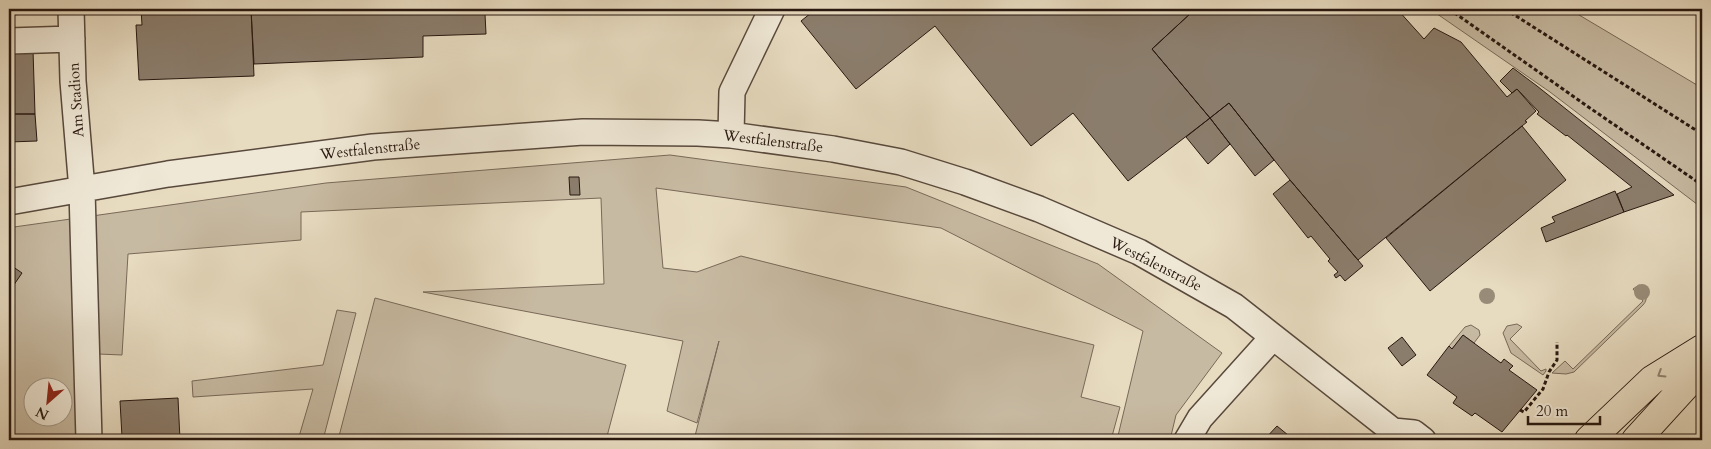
<svg xmlns="http://www.w3.org/2000/svg" width="1711" height="449" viewBox="0 0 1711 449" font-family="Cardo,serif">
	<style>
		.green { fill: #c7baa2; stroke: #786959; fill-rule: evenodd }
		.building { fill: #8b7d6c; stroke: #281810 }
		.lines { fill: none; stroke-linecap: round; stroke-linejoin: round }
		.minor-casing { stroke: #58493c; stroke-width: 28 }
		.major-casing { stroke: #281810; stroke-width: 30 }
		.path { stroke: #281810; stroke-width: 3; stroke-dasharray: 4 2.5; stroke-linecap: butt }
		.minor { stroke: #efe8d6; stroke-width: 25 }
		.major { stroke: #e7dbc0; stroke-width: 28 }
		.tree { fill: #988b77 }
		.oneway { stroke: #918371 }
		.labels { text-anchor: middle; dominant-baseline: central; stroke-width: 4; stroke-linejoin: round; paint-order: stroke }
		.street-label { font-size: 15px; fill: #281810; stroke: #efe8d6 }
	</style>
	<rect width="100%" height="100%" fill="#e7dbc0"/>
	<filter id="stains"><feTurbulence type="fractalNoise" baseFrequency=".004" numOctaves="4"/><feColorMatrix values="0 0 0 0 .2 0 0 0 0 .09 0 0 0 0 .02 0 0 0 .5 -.17"/></filter>
	<radialGradient id="worn" r=".72"><stop offset=".6" stop-color="#630" stop-opacity="0"/><stop offset="1" stop-color="#630" stop-opacity=".3"/></radialGradient>
	<!-- green -->
	<path class="green" d="M1430,9H1569L1702,88V208L1550,92Z
		M670,155L906,187L1098,264L1222,353L1176,415L1170,440H1117L1143,331L941,228L656,188L663,268L697,272L741,256L1094,345L1081,397L1120,407L1111,440H694L719,341L697,423L667,411L683,341L423,292L604,284L601,198L301,212V240L128,254L122,355L75,353L76,440H9V261L14,227L326,183ZM32,386H62V416H32Z
		M1639,285C1647,287 1649,299 1643,305L1574,372L1566,374L1552,373L1565,361L1573,369L1643,301L1633,289Z
		M375,298L626,365L606,440H338Z
		M337,310L356,313L323,440H298L313,389L193,397L192,381L323,365Z
		M1517,324L1522,327L1510,339L1541,371L1546,369V371L1543,375L1511,353L1503,333L1507,326Z
		M1471,325L1479,330L1480,335L1474,343L1463,335L1452,349L1449,346L1465,327Z"/>
	<!-- building -->
	<path class="building" d="M9,9H30V14L9,15Z
		M141,9H251L254,76L139,80L136,25H142Z
		M251,9H527V12L485,14L486,34L423,36V57L254,64Z
		M816,9H1189L1192,12L1152,49L1210,118L1128,181L1073,113L1031,146L935,26L856,89L801,21Z
		M1189,9H1397L1424,39L1434,28L1461,42L1507,97L1517,89L1536,111L1525,121L1527,122L1522,126L1358,260L1290,180L1229,103L1210,118L1152,49L1192,12Z
		M33,50L35,114H9V51Z
		M1513,68L1537,86L1674,195L1624,212L1617,194L1632,187L1567,135L1566,136L1537,114L1539,112L1517,89L1512,93L1500,81Z
		M1229,103L1274,160L1255,176L1210,118Z
		M9,114H35L37,141L9,142Z
		M1210,118L1230,144L1208,164L1186,137Z
		M1522,126L1566,180L1430,291L1386,238Z
		M569,177H579L580,195H570Z
		M1290,180L1363,266L1345,281L1340,275L1336,278L1334,275L1338,272L1328,261L1330,259L1311,236L1308,238L1273,194Z
		M1615,191L1624,212L1546,242L1541,228L1555,222L1552,217Z
		M9,264L22,273L9,292Z
		M1463,335L1501,363L1504,359L1513,366L1509,370L1537,390L1502,432L1475,413L1472,416L1453,403L1457,397L1427,375L1449,346L1452,349Z
		M1402,337L1416,355L1402,366L1388,348Z
		M178,398L180,440H118V438L122,437L120,401Z
		M1277,426L1294,440H1264Z"/>
	<g class="lines">
		<defs>
			<path id="minor" d="M71,9L73,81L82,190L89,440
				M9,41L72,39
				M731,135L732,92L772,9
				M9,202L168,174L373,147L583,132L698,133L731,135L833,149L901,162L965,182L1039,209L1139,252L1234,306L1393,431L1414,433L1423,440
				M1187,440L1200,418L1273,337"/>
			<path id="major" d="M1589,440L1652,380L1702,349
				M1636,440L1688,383L1702,359"/>
		</defs>
		<!-- minor casing -->
		<use href="#minor" class="minor-casing"/>
		<!-- major casing -->
		<use href="#major" class="major-casing"/>
		<!-- path -->
		<path class="path" d="M1449,9L1587,106L1702,185
			M1505,9L1702,134
			M1520,410L1524,412L1543,389L1549,372L1557,360V342"/>
		<!-- minor -->
		<use href="#minor" class="minor"/>
		<!-- major -->
		<use href="#major" class="major"/>
	</g>
	<!-- trees -->
	<g class="tree">
		<circle cx="1642" cy="292" r="8"/>
		<circle cx="1487" cy="296" r="8"/>
	</g>
	<!-- one-way arrows -->
	<defs><path id="oneway-chevron" d="M-2-3.5L2.5 0L-2 3.5" fill="none" stroke-width="1.6" stroke-linecap="round" stroke-linejoin="round" transform="scale(1.25)"/></defs>
	<use class="oneway" href="#oneway-chevron" transform="translate(1661 374) rotate(148)"/>
	<g class="labels">
		<!-- street labels -->
		<g class="street-label">
			<text transform="translate(76 100) rotate(-94)">Am Stadion</text>
			<text transform="translate(773 141) rotate(7)">Westfalenstraße</text>
			<text transform="translate(370 149) rotate(-6)">Westfalenstraße</text>
			<text transform="translate(1156 264) rotate(27)">Westfalenstraße</text>
		</g>
	</g>
	<!-- margin -->
	<rect width="1711" height="449" fill="none" stroke="#e7dbc0" stroke-width="30"/>
	<rect x="10" y="10" width="1691" height="429" fill="none" stroke="#281810" stroke-width="2.5"/>
	<rect x="15" y="15" width="1681" height="419" fill="none" stroke="#281810"/>
	<!-- north arrow -->
	<g transform="translate(48 402) rotate(207)"><circle r="24" fill="#efe8d6" stroke="#9f9587"/>
	<path d="M0-4L9 19L0 12L-9 19Z" fill="#8f2418"/>
	<text y="-8" font-size="14" font-weight="bold" text-anchor="middle" fill="#281810">N</text>
	</g>
	<!-- scale -->
	<path d="M1528 416v8h72v-8" fill="none" stroke="#281810" stroke-width="2.5"/>
	<text x="1536" y="416" font-size="15" fill="#281810" stroke="#efe8d6" stroke-width="4" paint-order="stroke">20 m</text>
	<rect width="100%" height="100%" filter="url(#stains)"/>
	<rect width="100%" height="100%" fill="url(#worn)"/>
</svg>
